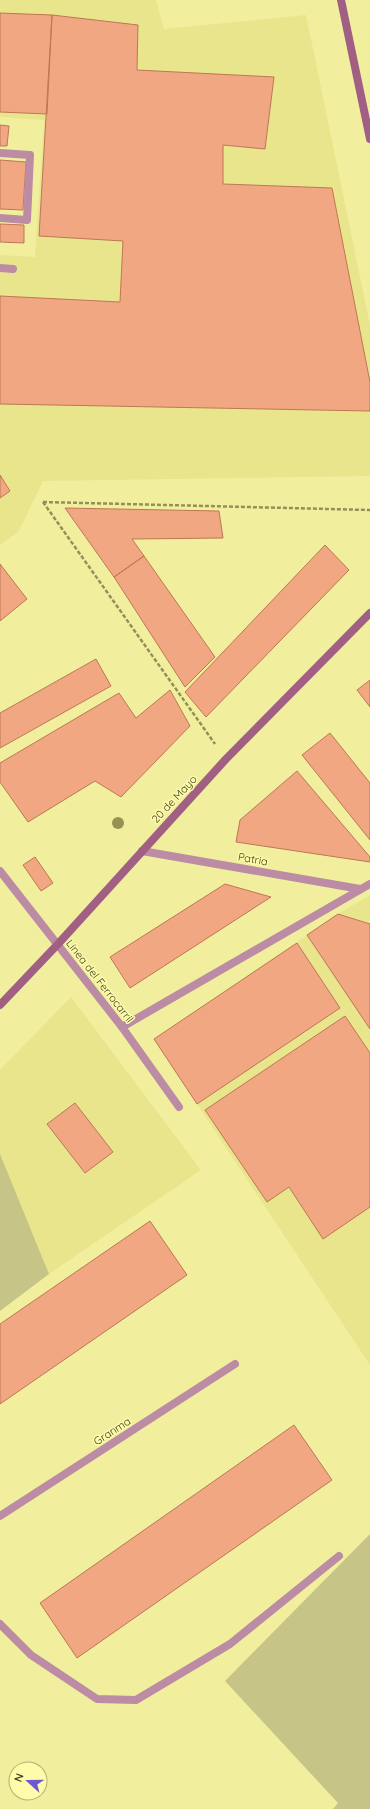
<svg xmlns="http://www.w3.org/2000/svg" width="370" height="1809" viewBox="0 0 370 1809" font-family="Quicksand,sans-serif">
	<style>
		.built { fill: #e8e58d }
		.green { fill: #c6c486 }
		.building { fill: #f1a782; stroke: #bd7754 }
		.lines { fill: none; stroke-linecap: round; stroke-linejoin: round }
		.path { stroke: #929059; stroke-width: 2.5; stroke-dasharray: 4 2; stroke-linecap: butt }
		.service { stroke: #bb8ca4; stroke-width: 8 }
		.minor { stroke: #bb8ca4; stroke-width: 8 }
		.secondary { stroke: #a15f83; stroke-width: 8 }
		.tree { fill: #959354 }
		.labels { text-anchor: middle; dominant-baseline: central; stroke-width: 3; stroke-linejoin: round; paint-order: stroke }
		.street-label { font-size: 11px; fill: #3f3e1d; stroke: #fefcab }
	</style>
	<rect width="100%" height="100%" fill="#f1ef9e"/>
	<!-- built -->
	<path class="built" d="M0,0H156L164,29L306,15L370,325V476L43,481L19,531L0,545V255L35,257L44,120L0,117Z
		M370,895V1365L154,1039L338,914Z
		M71,997L201,1170L49,1274L0,1154V1070Z"/>
	<!-- green -->
	<path class="green" d="M0,1154L49,1274L0,1311Z
		M370,1534V1809H333L338,1803L225,1681Z"/>
	<!-- building -->
	<path class="building" d="M0,13L52,15L47,114L0,112Z
		M52,15L138,25L137,70L274,77L265,149L223,145V184L332,188L370,382V411L0,404V296L120,302L123,241L39,236Z
		M0,125L9,126L7,146H0Z
		M0,160L26,162L23,210L0,209Z
		M0,224L24,225V243L0,242Z
		M0,475L10,491L0,498Z
		M65,508L219,511L223,538L132,539L144,556L114,577Z
		M325,545L349,570L206,717L185,692Z
		M144,556L215,657L185,687L114,577Z
		M0,564L27,599L0,621Z
		M96,659L111,686L0,748V713Z
		M370,680V707L357,690Z
		M170,690L190,726L121,797L95,781L28,822L0,782V763L119,693L136,718Z
		M330,733L370,783V840L302,755Z
		M297,771L370,857V862L236,842L240,820Z
		M35,857L53,883L41,891L23,865Z
		M225,884L271,897L130,988L110,957Z
		M338,914L370,924V1029L307,935Z
		M297,943L340,1008L197,1104L154,1039Z
		M345,1016L370,1053V1207L323,1239L289,1187L267,1202L205,1110Z
		M75,1103L113,1152L85,1173L47,1124Z
		M150,1221L187,1275L0,1404V1324Z
		M294,1425L332,1480L77,1658L40,1603Z"/>
	<g class="lines">
		<!-- path -->
		<path class="path" d="M43,502L370,510
			M43,502L215,744"/>
		<!-- service -->
		<path class="service" d="M0,153L30,155L27,220L0,218
			M0,268L13,269
			M122,1027L370,884
			M0,1624L31,1655L97,1699L136,1700L230,1644L339,1556"/>
		<!-- minor -->
		<path class="minor" d="M142,851L360,889
			M0,871L122,1027L179,1107
			M0,1516L235,1364"/>
		<!-- secondary -->
		<path class="secondary" d="M341,0L370,139
			M0,1005L58,944L226,759L370,613"/>
	</g>
	<!-- trees -->
	<circle class="tree" cx="118" cy="823" r="6"/>
	<g class="labels">
		<!-- street labels -->
		<g class="street-label">
			<text transform="translate(174 799) rotate(-47)">20 de Mayo</text>
			<text transform="translate(253 859) rotate(10)">Patria</text>
			<text transform="translate(100 981) rotate(52)">Línea del Ferrocarril</text>
			<text transform="translate(112 1431) rotate(-33)">Granma</text>
		</g>
	</g>
	<!-- north arrow -->
	<g transform="translate(28 1781) rotate(291)"><circle r="19" fill="#fefcab" stroke="#b2b072"/>
	<path d="M0-3L7 15L0 10L-7 15Z" fill="#6d58d1"/>
	<text y="-6" font-size="11" font-weight="bold" text-anchor="middle" fill="#3f3e1d">N</text>
	</g>
</svg>
